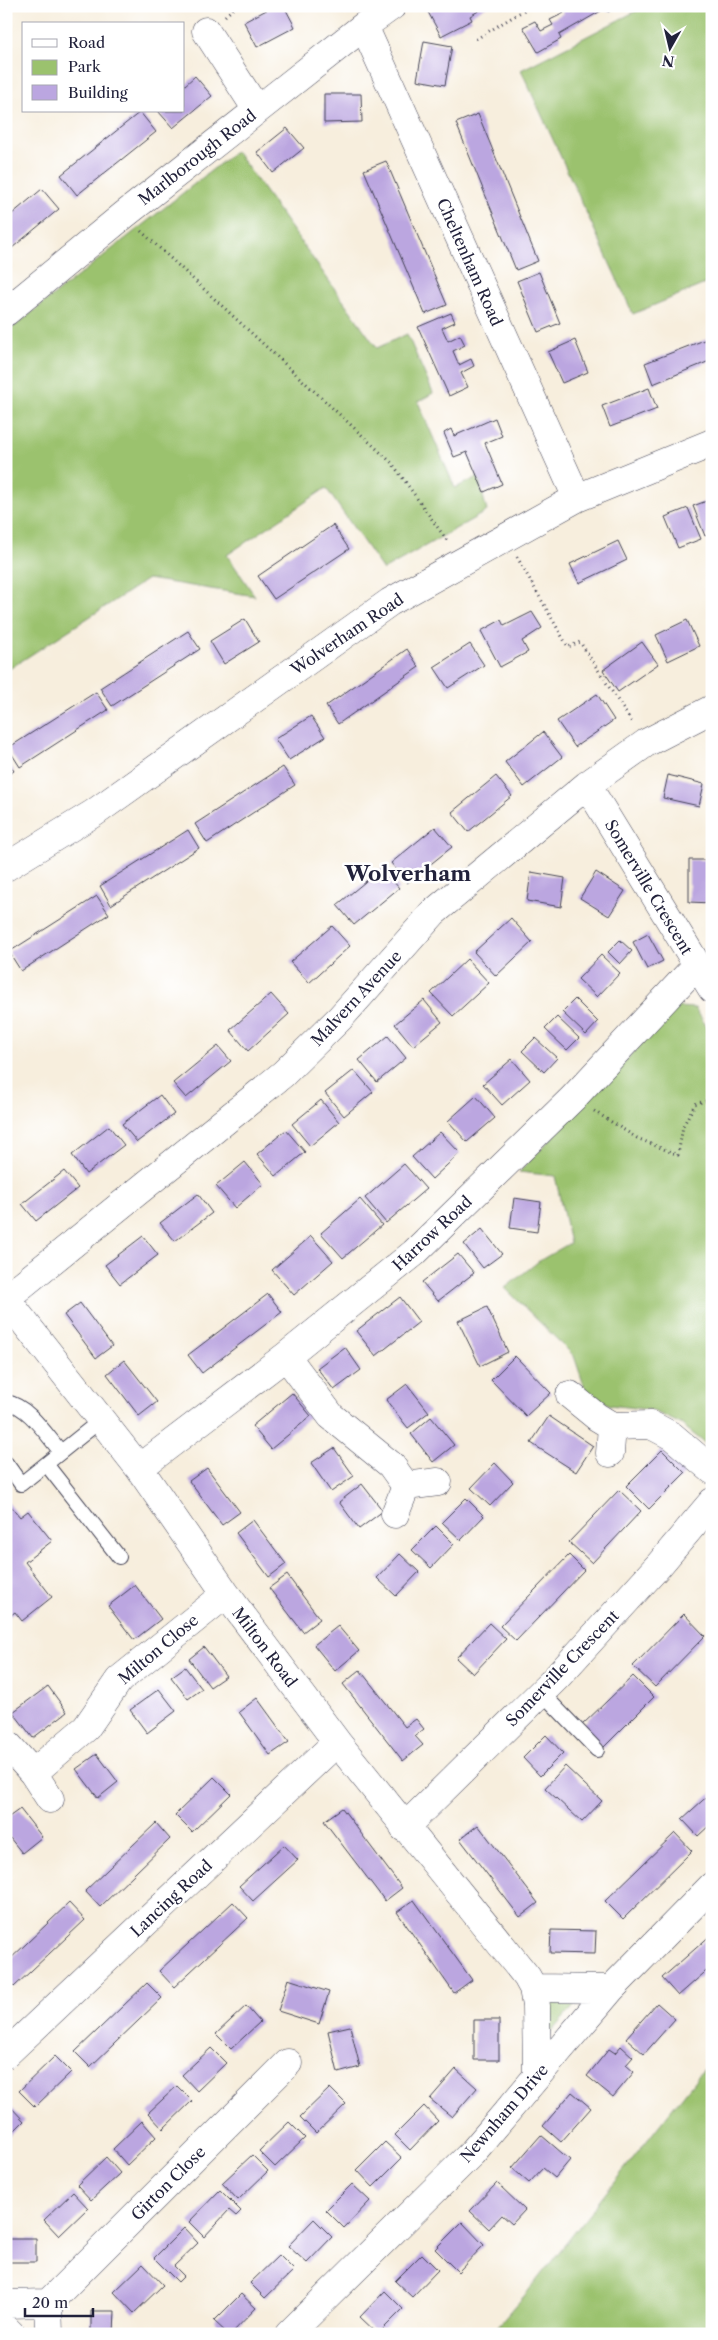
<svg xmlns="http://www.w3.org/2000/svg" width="718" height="2340" viewBox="0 0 718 2340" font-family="'Libre Caslon Text',serif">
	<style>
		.green { fill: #9bc26e; stroke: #5e7254 }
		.building { fill: #bba6e0 }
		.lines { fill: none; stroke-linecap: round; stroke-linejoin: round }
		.service-casing { stroke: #424153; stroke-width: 16 }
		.minor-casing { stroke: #424153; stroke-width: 29 }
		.path { stroke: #424153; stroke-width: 3; stroke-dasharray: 1 4; stroke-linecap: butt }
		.service { stroke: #fff; stroke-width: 14 }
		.minor { stroke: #fff; stroke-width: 28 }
		.labels { text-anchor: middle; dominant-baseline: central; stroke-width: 5; stroke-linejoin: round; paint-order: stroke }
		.street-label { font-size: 16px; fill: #22223b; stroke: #fff }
		.district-label { font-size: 21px; font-weight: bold; fill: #22223b; stroke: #fff }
	</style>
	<rect width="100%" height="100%" fill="#fff"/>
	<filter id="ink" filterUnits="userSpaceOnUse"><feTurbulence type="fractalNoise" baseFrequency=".02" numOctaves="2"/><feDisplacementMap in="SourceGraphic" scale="10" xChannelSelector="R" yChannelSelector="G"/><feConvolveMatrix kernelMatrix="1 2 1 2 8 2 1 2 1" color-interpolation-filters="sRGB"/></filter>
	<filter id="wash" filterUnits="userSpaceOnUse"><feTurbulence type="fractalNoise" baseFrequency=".0096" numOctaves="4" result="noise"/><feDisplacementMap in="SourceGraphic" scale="20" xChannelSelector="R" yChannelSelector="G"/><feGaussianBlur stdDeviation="1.12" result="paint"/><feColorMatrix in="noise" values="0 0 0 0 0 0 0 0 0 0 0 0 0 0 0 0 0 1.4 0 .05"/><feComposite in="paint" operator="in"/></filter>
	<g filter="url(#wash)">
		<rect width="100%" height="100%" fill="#f7eedd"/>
		<!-- green -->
		<path class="green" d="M646,6H712V281L633,314L521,70Z
			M236,151L377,348L407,334L433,393L418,402L455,488L478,477L487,511L383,570L326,488L227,555L255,596L148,579L6,671V333Z
			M677,1007L695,1008L712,1035V1449L681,1424L651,1410L610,1405L586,1391L574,1356L505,1288L539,1261L570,1243L555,1176L519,1172Z
			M546,1996H583L551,2032L546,2030Z
			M706,2066L712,2075V2334H491L525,2295Z"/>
		<g id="blocks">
			<!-- building -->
			<path class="building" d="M274,6H284L295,27L257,47L244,22Z
				M438,6H487L470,16L472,20L441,36L428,12Z
				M560,6H618L608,12L606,8L559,35L561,39L538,52L523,27L535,21L541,31L553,25L550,20L564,13Z
				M424,41L452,46L445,85L417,80Z
				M195,76L212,96L173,128L158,111H184V86Z
				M324,94H361L362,122L324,123Z
				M140,112L156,132L77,195L61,175Z
				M478,114L538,261L516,270L456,123Z
				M287,128L304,148L273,173L257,152Z
				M386,161L447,305L425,314L364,170Z
				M42,189L59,209L6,253V219Z
				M539,272L560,323L538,332L517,281Z
				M451,313L455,322L442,328L448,341L460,335L465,345L453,351L459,365L471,359L474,366L461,373L468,387L449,396L418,327Z
				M712,337V360L653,384L645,363Z
				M575,340L588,372L562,383L548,352Z
				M649,388L657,409L610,427L602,406Z
				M495,418L502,436L485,443L502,484L484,492L467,452L454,457L444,433L451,429L454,436Z
				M712,499V533L705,536L693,506Z
				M688,508L701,539L678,548L665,517Z
				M333,525L349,549L274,599L258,576Z
				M618,541L627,560L579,583L570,564Z
				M532,612L542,628L522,641L528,652L500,667L481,631L501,620L504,626Z
				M245,619L259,642L224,664L210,641Z
				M687,620L699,646L668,661L656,635Z
				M188,631L200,649L112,706L100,688Z
				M642,642L658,664L618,692L603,670Z
				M470,644L484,665L448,688L434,667Z
				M407,649L419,667L338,724L326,706Z
				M96,692L108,710L20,767L8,748Z
				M597,694L614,720L575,747L557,721Z
				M311,716L325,737L289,760L275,739Z
				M543,732L562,757L524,787L505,762Z
				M6,759L14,771L6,776Z
				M283,767L295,785L207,843L195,824Z
				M668,775L704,784L699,806L663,798Z
				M496,776L512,796L468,832L452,812Z
				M435,827L452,847L407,883L391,863Z
				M188,830L199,848L111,905L100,886Z
				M689,860H712V903L689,902Z
				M382,868L399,888L354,925L337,905Z
				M531,872L565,878L561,907L527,901Z
				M596,872L625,891L609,916L580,898Z
				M97,896L109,914L21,971L9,952Z
				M511,918L532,942L496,976L474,952Z
				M332,926L350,946L309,983L290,962Z
				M648,934L663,961L647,969L633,942Z
				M620,940L632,951L620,964L608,952Z
				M601,955L620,973L597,997L578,979Z
				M467,959L489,983L453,1016L431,993Z
				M271,994L289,1014L248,1051L230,1030Z
				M575,999L598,1022L586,1035L562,1012Z
				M424,1000L442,1022L413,1046L395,1024Z
				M557,1017L579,1038L567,1050L545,1029Z
				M388,1036L406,1058L377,1082L359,1060Z
				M535,1038L557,1058L544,1072L522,1051Z
				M218,1046L231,1061L186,1098L173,1083Z
				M512,1059L530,1080L502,1105L483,1084Z
				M354,1070L373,1092L344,1116L325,1093Z
				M160,1095L174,1114L137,1142L122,1124Z
				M476,1096L495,1118L467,1142L448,1121Z
				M321,1100L339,1122L310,1146L292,1124Z
				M109,1126L124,1145L86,1174L72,1155Z
				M286,1130L305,1152L276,1176L257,1154Z
				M440,1132L460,1153L432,1179L412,1157Z
				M245,1162L263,1184L235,1208L216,1186Z
				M404,1164L426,1189L386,1223L365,1198Z
				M64,1171L78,1188L36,1221L22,1204Z
				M198,1194L212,1213L175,1241L160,1223Z
				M514,1198L541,1202L537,1232L510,1228Z
				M360,1199L382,1225L343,1258L321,1233Z
				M482,1229L502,1254L483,1268L464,1244Z
				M143,1236L158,1255L120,1284L105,1265Z
				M311,1236L333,1261L294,1295L272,1270Z
				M458,1254L474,1273L438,1301L422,1282Z
				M268,1294L282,1312L202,1373L188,1355Z
				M400,1297L419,1322L376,1356L356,1331Z
				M80,1303L112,1346L96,1358L64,1315Z
				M487,1307L508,1352L480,1366L458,1321Z
				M345,1347L361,1370L334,1390L317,1368Z
				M515,1356L551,1393L526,1416L491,1380Z
				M124,1360L157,1402L139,1416L107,1374Z
				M407,1384L429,1412L408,1428L386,1400Z
				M292,1393L311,1416L271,1449L252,1426Z
				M549,1416L593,1446L576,1472L531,1443Z
				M431,1417L454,1445L433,1462L411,1434Z
				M334,1448L354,1476L331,1492L311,1463Z
				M662,1450L685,1473L649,1509L626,1486Z
				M495,1463L513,1482L490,1506L471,1488Z
				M207,1468L240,1512L222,1525L189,1481Z
				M362,1484L383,1511L359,1529L339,1502Z
				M619,1490L641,1511L592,1563L569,1542Z
				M466,1498L484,1516L461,1540L442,1522Z
				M6,1500L20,1517L28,1511L52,1541L25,1562L52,1597L22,1621L15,1612L6,1619Z
				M253,1520L286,1564L269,1577L236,1533Z
				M436,1526L454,1544L431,1568L412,1550Z
				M400,1554L419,1572L396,1596L377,1578Z
				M569,1555L584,1570L516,1641L500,1626Z
				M287,1575L320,1619L303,1632L269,1588Z
				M135,1585L161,1619L134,1640L108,1606Z
				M684,1614L705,1636L655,1687L633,1666Z
				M489,1623L506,1639L473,1674L456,1658Z
				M338,1626L359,1651L335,1671L314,1645Z
				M204,1647L226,1676L210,1687L189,1659Z
				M185,1667L202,1689L188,1699L171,1677Z
				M360,1670L405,1727L416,1719L424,1729L415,1736L423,1745L403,1761L343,1684Z
				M633,1676L654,1697L603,1748L581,1726Z
				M48,1686L67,1712L33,1738L13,1712Z
				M159,1689L176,1711L147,1733L130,1710Z
				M257,1698L289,1742L270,1755L239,1712Z
				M546,1735L563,1753L540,1776L523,1758Z
				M97,1754L118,1782L98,1798L76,1769Z
				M565,1766L602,1801L582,1822L545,1788Z
				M214,1777L231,1794L192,1832L175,1815Z
				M712,1792V1823L698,1836L682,1819Z
				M342,1808L402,1888L385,1901L324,1821Z
				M20,1809L42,1837L22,1853L6,1833V1819Z
				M156,1823L170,1839L100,1907L85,1891Z
				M478,1825L538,1903L520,1917L460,1839Z
				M675,1833L692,1851L623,1919L605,1901Z
				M284,1845L298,1860L253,1901L239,1886Z
				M414,1900L472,1980L454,1993L397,1912Z
				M233,1902L248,1918L174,1987L159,1971Z
				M69,1903L85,1920L14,1987L6,1979V1963Z
				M551,1930L596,1931L595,1954L550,1953Z
				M712,1934V1966L678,1996L662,1978Z
				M288,1979L329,1992L319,2024L278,2011Z
				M147,1983L162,1998L90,2067L75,2052Z
				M657,2003L675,2019L644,2054L626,2038Z
				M246,2006L260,2022L231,2049L216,2034Z
				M474,2020H499V2060H474Z
				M350,2026L360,2067L338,2073L328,2031Z
				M621,2046L633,2057L626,2065L634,2072L613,2097L587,2076L609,2049L615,2053Z
				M211,2048L226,2063L197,2091L182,2075Z
				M55,2056L71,2072L35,2107L19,2091Z
				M456,2069L477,2088L452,2117L430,2099Z
				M177,2086L192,2101L163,2129L148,2113Z
				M330,2088L346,2104L316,2133L300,2117Z
				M572,2092L591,2108L561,2142L543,2126Z
				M9,2105L24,2121L6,2139V2108Z
				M424,2106L438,2121L410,2150L395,2135Z
				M142,2121L156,2137L127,2165L113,2149Z
				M289,2122L305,2138L275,2167L259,2151Z
				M541,2135L570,2160L555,2178L543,2168L529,2183L512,2168Z
				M385,2142L402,2158L373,2187L357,2170Z
				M252,2155L268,2171L238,2200L222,2183Z
				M106,2157L120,2173L91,2200L77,2185Z
				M497,2183L525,2210L512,2224L502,2215L489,2229L470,2211Z
				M352,2184L370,2201L344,2228L326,2210Z
				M220,2190L241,2211L236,2216L229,2210L204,2237L189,2222Z
				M73,2192L88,2208L59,2236L44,2220Z
				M314,2219L332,2237L307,2263L288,2246Z
				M462,2222L484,2245L458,2272L435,2249Z
				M184,2228L198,2243L174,2266L184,2276L178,2282L154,2258Z
				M6,2239H36V2262H6Z
				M422,2254L438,2270L412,2297L395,2281Z
				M279,2255L294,2270L265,2298L250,2283Z
				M143,2264L163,2285L134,2313L114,2292Z
				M385,2291L403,2309L378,2334L360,2317Z
				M241,2294L256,2308L231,2334H228L214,2321Z
				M91,2311H115L114,2334H91Z"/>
		</g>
	</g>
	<g filter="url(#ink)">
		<use href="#blocks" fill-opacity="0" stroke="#424153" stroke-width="1"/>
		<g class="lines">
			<defs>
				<path id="service" d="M6,1402C29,1406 47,1436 61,1452
					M6,1463L21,1484L101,1420
					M46,1464L119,1557
					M541,1692L597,1750"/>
				<path id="minor" d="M364,26L577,498
					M206,31L257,110
					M6,312L124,215L364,26L392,6
					M587,785L712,989
					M6,867L94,813L390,602L577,498L712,443
					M6,1298L283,1074L340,1018L434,912L587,785L646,743L712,709
					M6,1299L139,1468L226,1594L337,1742L527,1977L533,1988L611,1989
					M286,1356L331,1416L391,1465L406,1486L438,1482
					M570,1395L597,1417L612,1426L651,1425L672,1436L712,1470
					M610,1453L612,1426
					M139,1468L286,1356L414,1253L573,1098L697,965
					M395,1514L406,1486
					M9,1746L33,1773
					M50,1799L33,1773L86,1728L119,1680L226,1594
					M404,1828L557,1677L659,1565L712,1502
					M533,1988L536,2006L537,2075
					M6,2054L337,1742
					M48,2303L49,2334
					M6,2304L48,2303L288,2063
					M6,2329L11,2334
					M289,2334L472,2153L611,1989L712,1886"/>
			</defs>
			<!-- service casing -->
			<use href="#service" class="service-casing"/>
			<!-- minor casing -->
			<use href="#minor" class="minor-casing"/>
			<!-- path -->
			<path class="path" d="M225,16L236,6
				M476,39L531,6
				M141,231L392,463L448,542
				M517,557L568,647L580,642L633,724
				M594,1111L637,1138L678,1155L683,1126L695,1104L709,1100L712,1084"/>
			<!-- service -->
			<use href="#service" class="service"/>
			<!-- minor -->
			<use href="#minor" class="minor"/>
		</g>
	</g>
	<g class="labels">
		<!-- street labels -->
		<g class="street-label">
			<text transform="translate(197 157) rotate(-38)">Marlborough Road</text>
			<text transform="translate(470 262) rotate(66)">Cheltenham Road</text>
			<text transform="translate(347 634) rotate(-34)">Wolverham Road</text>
			<text transform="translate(649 887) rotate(59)">Somerville Crescent</text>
			<text transform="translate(356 998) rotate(-47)">Malvern Avenue</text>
			<text transform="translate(432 1233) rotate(-43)">Harrow Road</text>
			<text transform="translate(265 1647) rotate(53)">Milton Road</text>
			<text transform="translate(158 1649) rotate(-40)">Milton Close</text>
			<text transform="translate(562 1668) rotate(-46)">Somerville Crescent</text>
			<text transform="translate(171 1898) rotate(-43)">Lancing Road</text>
			<text transform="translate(504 2113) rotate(-49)">Newnham Drive</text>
			<text transform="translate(168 2183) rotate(-45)">Girton Close</text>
		</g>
		<!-- district labels -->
		<g class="district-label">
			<text x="408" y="873">Wolverham</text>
		</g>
	</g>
	<!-- margin -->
	<rect width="718" height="2340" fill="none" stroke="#fff" stroke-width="25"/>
	<!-- legend -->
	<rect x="22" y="22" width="162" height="90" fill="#ffffff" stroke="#a7a7b1"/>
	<rect x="32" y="39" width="25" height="8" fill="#ffffff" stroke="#a7a7b1"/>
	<text x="68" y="48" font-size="15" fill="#22223b">Road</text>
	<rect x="32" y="60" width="25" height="15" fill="#9bc26e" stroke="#a7a7b1"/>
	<text x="68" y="72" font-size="15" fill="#22223b">Park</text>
	<rect x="32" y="85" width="25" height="15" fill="#bba6e0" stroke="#a7a7b1"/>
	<text x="68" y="98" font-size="15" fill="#22223b">Building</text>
	<!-- north arrow -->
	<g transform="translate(670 48) rotate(188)" stroke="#ffffff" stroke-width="4" paint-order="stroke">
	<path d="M0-4L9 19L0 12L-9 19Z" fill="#22223b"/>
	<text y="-8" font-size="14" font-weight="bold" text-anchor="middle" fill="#22223b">N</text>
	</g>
	<!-- scale -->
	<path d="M25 2308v8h68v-8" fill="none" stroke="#22223b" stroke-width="2.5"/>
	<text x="32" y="2308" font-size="15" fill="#22223b" stroke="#ffffff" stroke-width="4" paint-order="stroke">20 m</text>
</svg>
